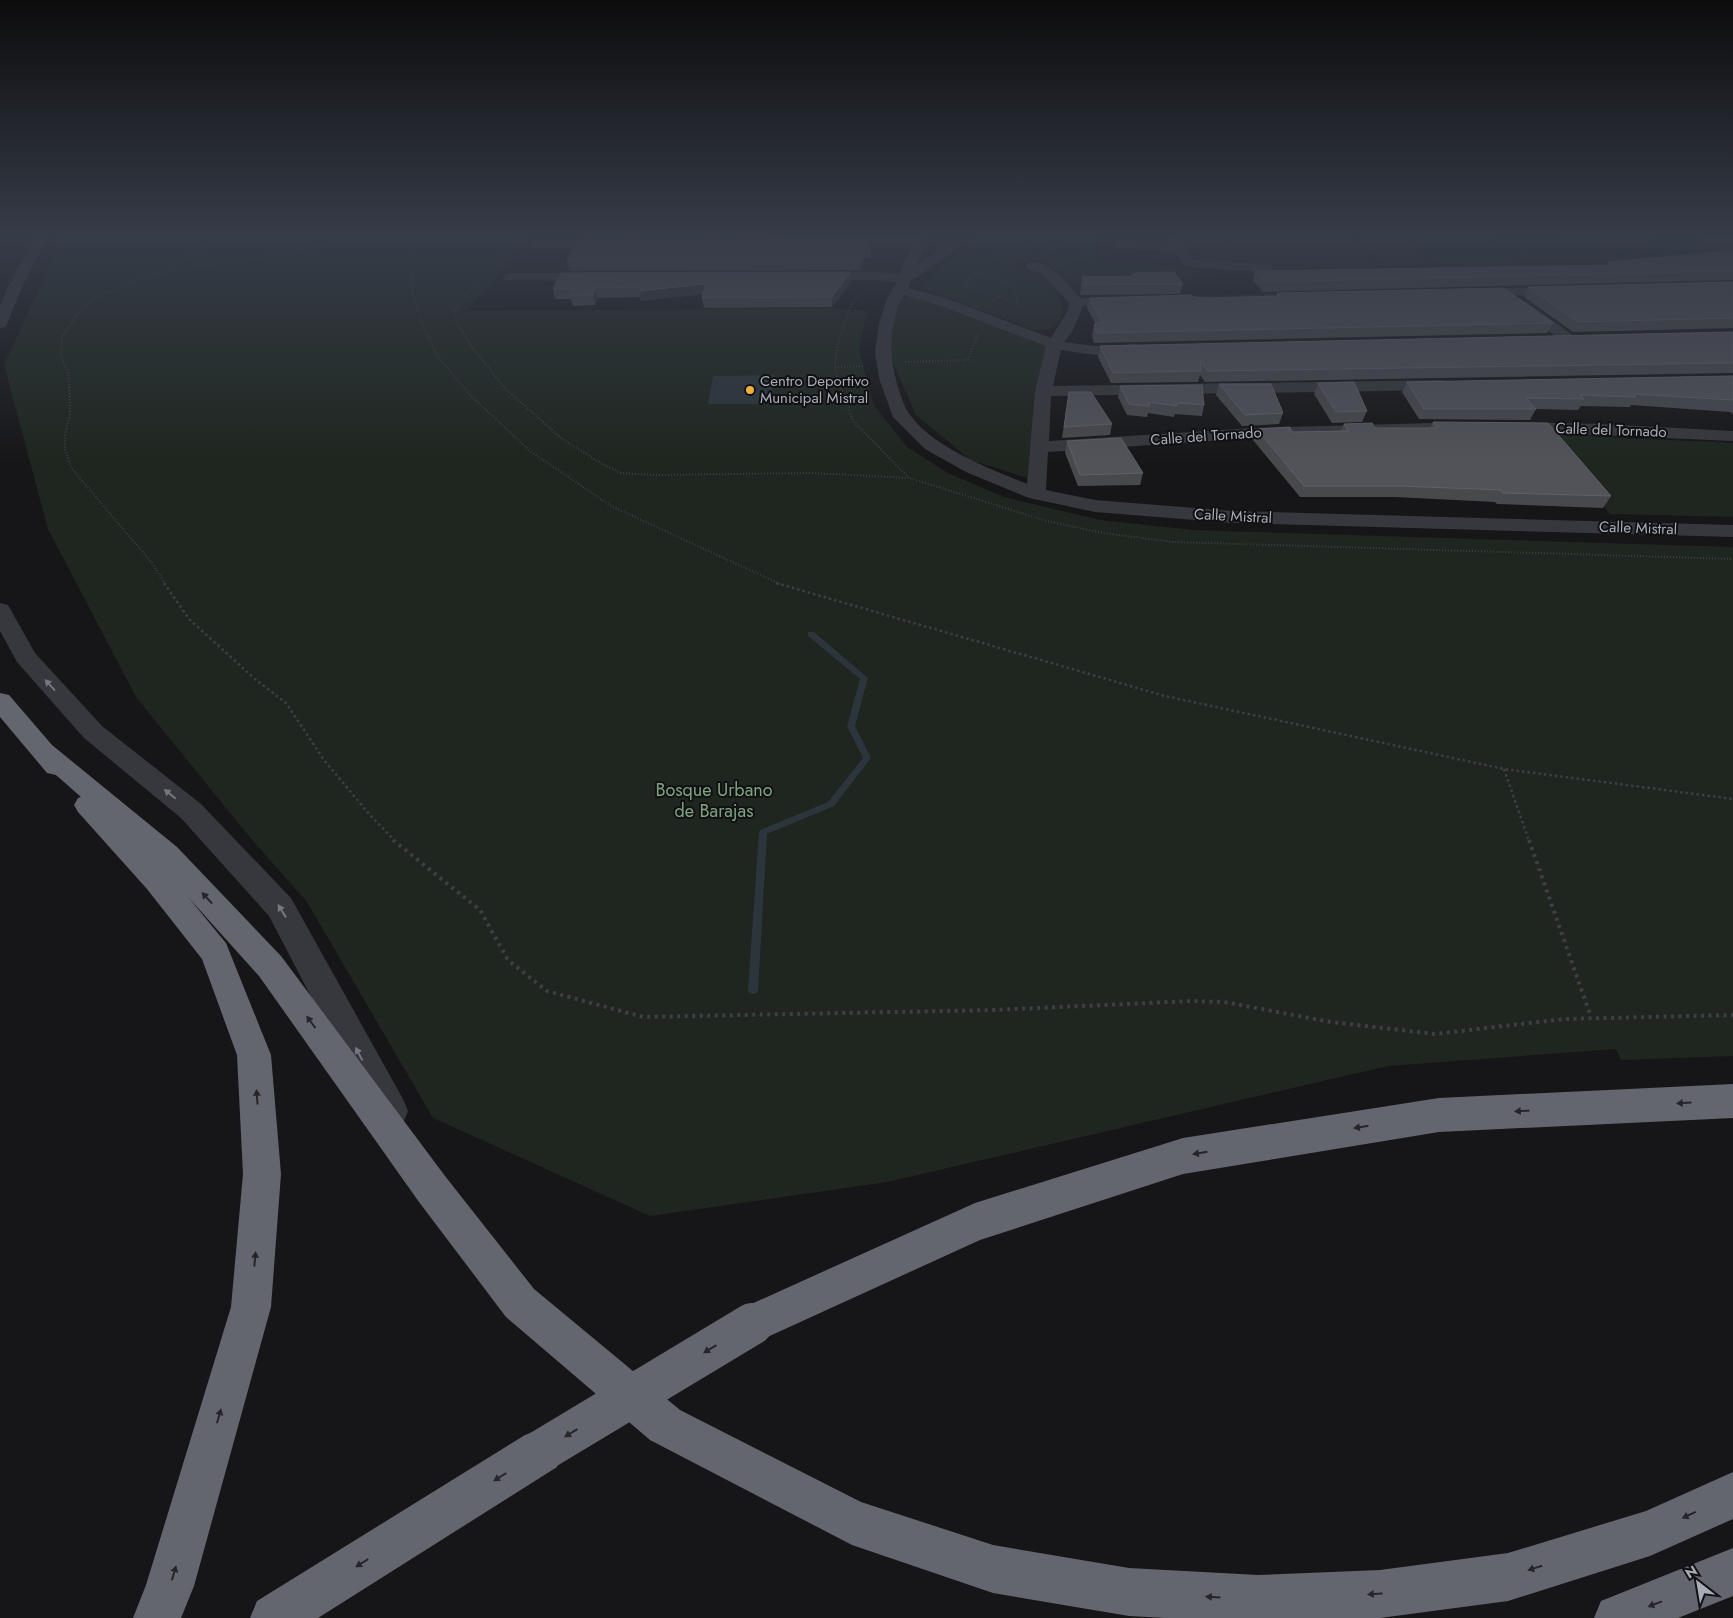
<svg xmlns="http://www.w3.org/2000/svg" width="1733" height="1618" viewBox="0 0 1733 1618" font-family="Jost,sans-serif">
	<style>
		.built { fill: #222225 }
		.green { fill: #1e261f }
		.water { fill: #2c353c }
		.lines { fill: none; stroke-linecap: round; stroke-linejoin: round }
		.stream { fill: #2c353c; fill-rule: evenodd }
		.path-far2 { stroke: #3d3f44; stroke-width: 2; stroke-dasharray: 1 2; stroke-linecap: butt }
		.path-far1 { stroke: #3d3f44; stroke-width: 2.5; stroke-dasharray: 2.5 3; stroke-linecap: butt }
		.path { stroke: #3d3f44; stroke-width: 4; stroke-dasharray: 3 4.5; stroke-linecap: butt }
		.minor { fill: #37383d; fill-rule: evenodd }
		.highway { fill: #63666e; fill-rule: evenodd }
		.highway-bridge { stroke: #63666e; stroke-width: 42 }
		.wall { fill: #47494d }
		.shaded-wall { fill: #2f3033 }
		.building { fill: #525359; stroke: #5f6168 }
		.oneway { fill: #757881 }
		.oneway2 { fill: #26262a }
		.poi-dot { fill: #f2b134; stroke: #111113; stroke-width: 2 }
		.labels { text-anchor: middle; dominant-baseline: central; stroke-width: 4; stroke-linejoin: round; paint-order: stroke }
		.far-poi-label { font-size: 15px; fill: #a8adb8; stroke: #111113; text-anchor: start }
		.far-street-label { font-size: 15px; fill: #a8adb8; stroke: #111113 }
		.park-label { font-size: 18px; fill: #7fa381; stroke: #111113 }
	</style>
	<rect width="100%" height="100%" fill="#161618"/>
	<!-- built -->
	<path class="built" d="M1187,238H1220L1223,243H1231L1229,238H1350L1356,245H1362L1357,238H1406L1431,264L1383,266L1373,255H1367L1376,267H1358L1359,269L1275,268L1274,266L1247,265L1245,261L1199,262Z"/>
	<!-- green -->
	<path class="green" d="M62,238H530L467,311L832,308L867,311L859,350L873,404L907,447L948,473L1004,497L1100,520L1194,530L1733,547V1056L1621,1060L1616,1049L1388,1066L887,1182L650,1216L433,1118L307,902L247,834L136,697L48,529L4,365Z
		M989,238H1096L1102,262L1154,264L1220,275L1073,285L1058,269H1055C1044,257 1027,257 1013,265V268L1020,272L1041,274C1056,292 1075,307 1052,329L1033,330L922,288C940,265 961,248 989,238Z
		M1410,238H1488L1522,267L1437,265Z
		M1547,238H1633L1733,246V261L1672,264L1636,245L1598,242L1626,263L1520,262L1496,240L1592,242Z
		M1608,246L1627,247L1646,260H1626Z
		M915,295L1055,343L1037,481L970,460L916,415L888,351L894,313L902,297Z
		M1542,434L1733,443V517L1610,514Z"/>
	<!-- water -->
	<path class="water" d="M774,375L771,404H708L713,376Z"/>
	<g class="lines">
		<!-- stream -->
		<path class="stream" d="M808,632H814L868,678L855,726L871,758L834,806L767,834L758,990L757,993L753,994L749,993L748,990L759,832L760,830L828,802L863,758L847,726L860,679L808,636Z"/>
		<!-- path-far2 -->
		<path class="path-far2" d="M220,238L181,260L171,270L257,258L363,238
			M415,238L409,255L413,293L421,322L438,357L471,396L530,451L611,506L780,584
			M511,238L454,310L455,319L471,346L504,387L562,439L602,464L621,473L656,475L812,473L909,478
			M1583,238L1690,248
			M973,243L984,238
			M1033,246L1031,243L1046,238
			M1046,250L1063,246L1062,242L1056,238
			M1065,261L1092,255L1091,238
			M977,272L992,257L1032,246
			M977,272L1011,284L1019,304L964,285Z
			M859,295L852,302L837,346L835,367L838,379L853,421L909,478L1047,521L1103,533L1174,542L1733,559
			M1189,297L1280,295
			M993,302L997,296
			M905,362L968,360L978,333
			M835,367L865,366
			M165,584L152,563L72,469L65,450V435L70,415L69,377L61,356L62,338L80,310L93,299L141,278L171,270"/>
		<!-- path-far1 -->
		<path class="path-far1" d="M164,583L189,619L255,679L286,703L324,760L369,814L395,841
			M776,583L1165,696L1504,769L1733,799
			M1504,769L1529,841"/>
		<!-- path -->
		<path class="path" d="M393,840L480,910L508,960L547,991L643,1017L994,1010L1192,1001L1224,1002L1331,1022L1435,1034L1564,1019L1733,1015
			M1529,840L1591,1017"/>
		<!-- minor -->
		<path class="minor" d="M35,238H47L22,287L7,324L5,327L0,328V306L8,287Z
			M831,238H926L928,241L917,265L949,242H959L960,245L959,248L911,281L908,288L948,299L1051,338L1068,310L1069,303L1042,274L1028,269L1026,266L1028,263C1050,258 1067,284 1080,298H1129L1131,301L1129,304L1124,305L1083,306L1072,332L1064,342L1095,346L1136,344L1141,346L1144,349L1141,352L1095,355L1061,350L1053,386L1442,380L1448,382L1450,385L1448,388L1442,390L1051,396L1049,441L1254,428L1467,422L1473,423L1476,427L1473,431L1467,432L1254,438L1048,452L1046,490L1095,500L1232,511L1733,525V537L1232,523L1095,512L1029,498L966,472L925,449L893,417L879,378L875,352L879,324L886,301L897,282L877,280H815L808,276L815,272H877L901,274L904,262L914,245H827L825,242ZM904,295L938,305L1046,346L1035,391L1027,484C991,469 934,448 910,415C902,404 895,379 893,365C889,343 892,315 904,295Z
			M1168,238H1180L1193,260L1268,264L1275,268L1268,272L1188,267L1183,266L1175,251L1119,249L1113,245L1119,241L1170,243Z
			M1698,238H1733V244L1704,242Z
			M613,240L619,244L618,247L535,249L529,245L535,241Z
			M510,273H597L604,277L597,281L505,280L503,277L505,274Z
			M1564,287L1569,288L1571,291L1569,294L1472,297L1465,293L1472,289Z
			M1522,301L1527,302L1574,336L1577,339L1574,342H1564L1517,308L1515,305L1517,302Z
			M1515,422L1602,424L1733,431V441L1509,431L1506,427L1509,423Z
			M0,603L8,605L35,653L102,726L201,804L291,898L403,1099L408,1111L403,1123L390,1128L377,1123L269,916L181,818L84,738L17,662L0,631Z"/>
		<!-- highway -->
		<path class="highway" d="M0,693L9,695L52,745L177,847L281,956L445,1176L534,1289L680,1410L861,1502L993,1545L1129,1568L1258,1575L1380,1570L1508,1553L1646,1511L1733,1472V1519L1650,1556L1508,1601L1380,1618H1166L1129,1616L993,1593L852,1545L650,1440L506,1317L419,1202L259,976L188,897L226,943L271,1055L281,1174L271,1307L194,1586L181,1618H133L146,1585L231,1307L243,1174L237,1055L202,959L147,889L78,812L74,805L78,798L81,797L56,775L47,773L0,717Z
			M1733,1084V1118L1439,1132L1183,1174L980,1240L752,1344L738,1338L732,1324L738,1310L975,1203L1183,1138L1439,1098Z
			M541,1429L557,1435L563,1451L557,1467L318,1618H250L257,1601L525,1435Z
			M1733,1548V1596L1678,1618H1594L1601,1601Z"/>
		<!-- highway-bridge -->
		<path class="highway-bridge" d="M541,1451L752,1324"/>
	</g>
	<!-- wall -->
	<path class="wall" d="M585,238H674L585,239Z
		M871,249V258L864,259V264L860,270L569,271L567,261Z
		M1733,252V280L1263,292L1253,281L1255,271L1607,265L1609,262Z
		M851,272V282L832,307L704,308L702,298L703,294L641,301L640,297L597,298L595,305L573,306L571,299H555L553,289Z
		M1132,273L1183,284L1180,294L1080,295L1082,277L1131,276Z
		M1733,282V328L1573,332L1524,297L1528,287Z
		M1277,293L1553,323L1547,333L1094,343L1092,336L1094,325L1095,323L1087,308L1089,298H1206L1276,296Z
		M1733,332V373L1205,382L1200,375L1198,382L1111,383L1098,357L1100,346Z
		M1733,376V414L1730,412L1631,405L1630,407L1581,406L1578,410L1536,409L1530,420L1419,419L1402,392L1407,382Z
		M1318,383L1367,411L1362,422L1332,423L1314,394Z
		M1219,384L1283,413L1279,424L1242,426L1216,395Z
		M1120,386L1204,405L1202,416L1175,414L1174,417L1148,413L1147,417L1127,415L1118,397Z
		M1069,392L1112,424L1110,435L1062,438Z
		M1433,422L1611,496L1603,508L1497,504L1495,502L1395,497H1300L1253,440L1257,429L1292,432L1341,431L1344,424L1375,428H1430Z
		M1067,441L1143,473L1140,485L1078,486L1065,453Z"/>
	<!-- shaded-wall -->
	<path class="shaded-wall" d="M864,255V264L860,270V261Z
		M851,272V282L832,307V297Z
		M705,284L706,294L641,301L640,291Z
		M595,288L597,298L595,305L593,295Z"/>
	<!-- building -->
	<path class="building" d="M866,238L871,249H862L864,255L860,261H567L577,241Z
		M1720,252H1733V271L1266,282L1255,271L1614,265L1609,262Z
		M851,272L832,297L702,298L705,284L640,291L639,287L595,288L593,295L570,296L573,289H553L561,273Z
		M1174,272L1183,284L1082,285H1086L1082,277L1134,276L1132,273Z
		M1733,282V318L1578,322L1528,287Z
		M1504,288L1553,323L1096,333L1094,325H1096L1095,323H1103L1089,298L1191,295L1193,297L1206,298L1279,296L1277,293Z
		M1733,332V363L1208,371L1200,361L1201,371L1113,373L1100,346Z
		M1733,376V400L1633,394L1636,397L1580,395L1584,399L1526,398L1536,409H1424L1407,382Z
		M1354,382L1367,411L1336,412L1318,383Z
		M1219,384H1271L1283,413L1245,415Z
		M1202,385L1204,405L1177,403V406L1149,402L1150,406L1129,404L1120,386Z
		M1069,392H1091L1112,424L1064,427Z
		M1433,422L1548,423L1611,496L1503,493L1501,490L1400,486H1304L1257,429L1290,427L1292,432L1348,431L1344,424L1372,423L1375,428H1437Z
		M1121,438L1143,473L1080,475L1067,441Z"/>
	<!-- one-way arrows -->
	<defs><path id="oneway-solid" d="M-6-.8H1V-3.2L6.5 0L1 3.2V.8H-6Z" transform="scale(1.25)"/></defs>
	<g class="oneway">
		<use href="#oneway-solid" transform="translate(50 685) rotate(-132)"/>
		<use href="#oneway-solid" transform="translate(170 794) rotate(-141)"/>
		<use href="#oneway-solid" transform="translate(282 911) rotate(-122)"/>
		<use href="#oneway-solid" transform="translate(359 1054) rotate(-118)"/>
	</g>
	<g class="oneway2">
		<use href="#oneway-solid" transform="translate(207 898) rotate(-133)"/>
		<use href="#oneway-solid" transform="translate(311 1022) rotate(-126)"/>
		<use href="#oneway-solid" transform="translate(257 1097) rotate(-94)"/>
		<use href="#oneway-solid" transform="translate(1684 1103) rotate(177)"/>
		<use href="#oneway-solid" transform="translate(1522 1111) rotate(177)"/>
		<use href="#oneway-solid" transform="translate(1361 1127) rotate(171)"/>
		<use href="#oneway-solid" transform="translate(1200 1153) rotate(171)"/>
		<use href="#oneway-solid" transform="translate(255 1259) rotate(-85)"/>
		<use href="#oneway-solid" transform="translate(710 1349) rotate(149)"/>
		<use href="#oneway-solid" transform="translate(219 1416) rotate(-74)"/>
		<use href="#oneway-solid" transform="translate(571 1433) rotate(149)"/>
		<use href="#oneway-solid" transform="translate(500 1477) rotate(148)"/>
		<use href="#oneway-solid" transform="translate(1689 1515) rotate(155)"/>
		<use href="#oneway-solid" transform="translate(362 1563) rotate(148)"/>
		<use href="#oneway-solid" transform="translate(1535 1568) rotate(163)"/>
		<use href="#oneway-solid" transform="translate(174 1573) rotate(-74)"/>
		<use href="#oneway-solid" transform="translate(1375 1594) rotate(176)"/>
		<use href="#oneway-solid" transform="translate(1213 1597) rotate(-177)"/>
		<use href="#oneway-solid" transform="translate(1655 1604) rotate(159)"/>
	</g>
	<!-- sky -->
	<linearGradient id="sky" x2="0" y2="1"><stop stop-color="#0c0c0d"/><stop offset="0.51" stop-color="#363c48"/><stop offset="1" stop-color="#363c48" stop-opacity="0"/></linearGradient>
	<rect width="1733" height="464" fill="url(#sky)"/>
	<!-- markers -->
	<circle class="poi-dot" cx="750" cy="390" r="5"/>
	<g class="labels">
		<!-- far-poi labels -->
		<g class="far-poi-label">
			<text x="760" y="381">Centro Deportivo<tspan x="760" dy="17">Municipal Mistral</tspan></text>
		</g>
		<!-- far-street labels -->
		<g class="far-street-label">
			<text transform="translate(1611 430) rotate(2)">Calle del Tornado</text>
			<text transform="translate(1206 436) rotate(-4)">Calle del Tornado</text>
			<text transform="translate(1233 516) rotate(3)">Calle Mistral</text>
			<text transform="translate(1638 528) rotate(2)">Calle Mistral</text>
		</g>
		<!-- park labels -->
		<g class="park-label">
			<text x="714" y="790">Bosque Urbano<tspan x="714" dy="21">de Barajas</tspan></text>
		</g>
	</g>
	<!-- north arrow -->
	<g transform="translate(1698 1583) rotate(329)" stroke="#111113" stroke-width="4" paint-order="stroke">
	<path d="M0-4L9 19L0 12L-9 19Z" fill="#a8adb8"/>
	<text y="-8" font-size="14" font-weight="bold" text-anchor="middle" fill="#a8adb8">N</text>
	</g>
</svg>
